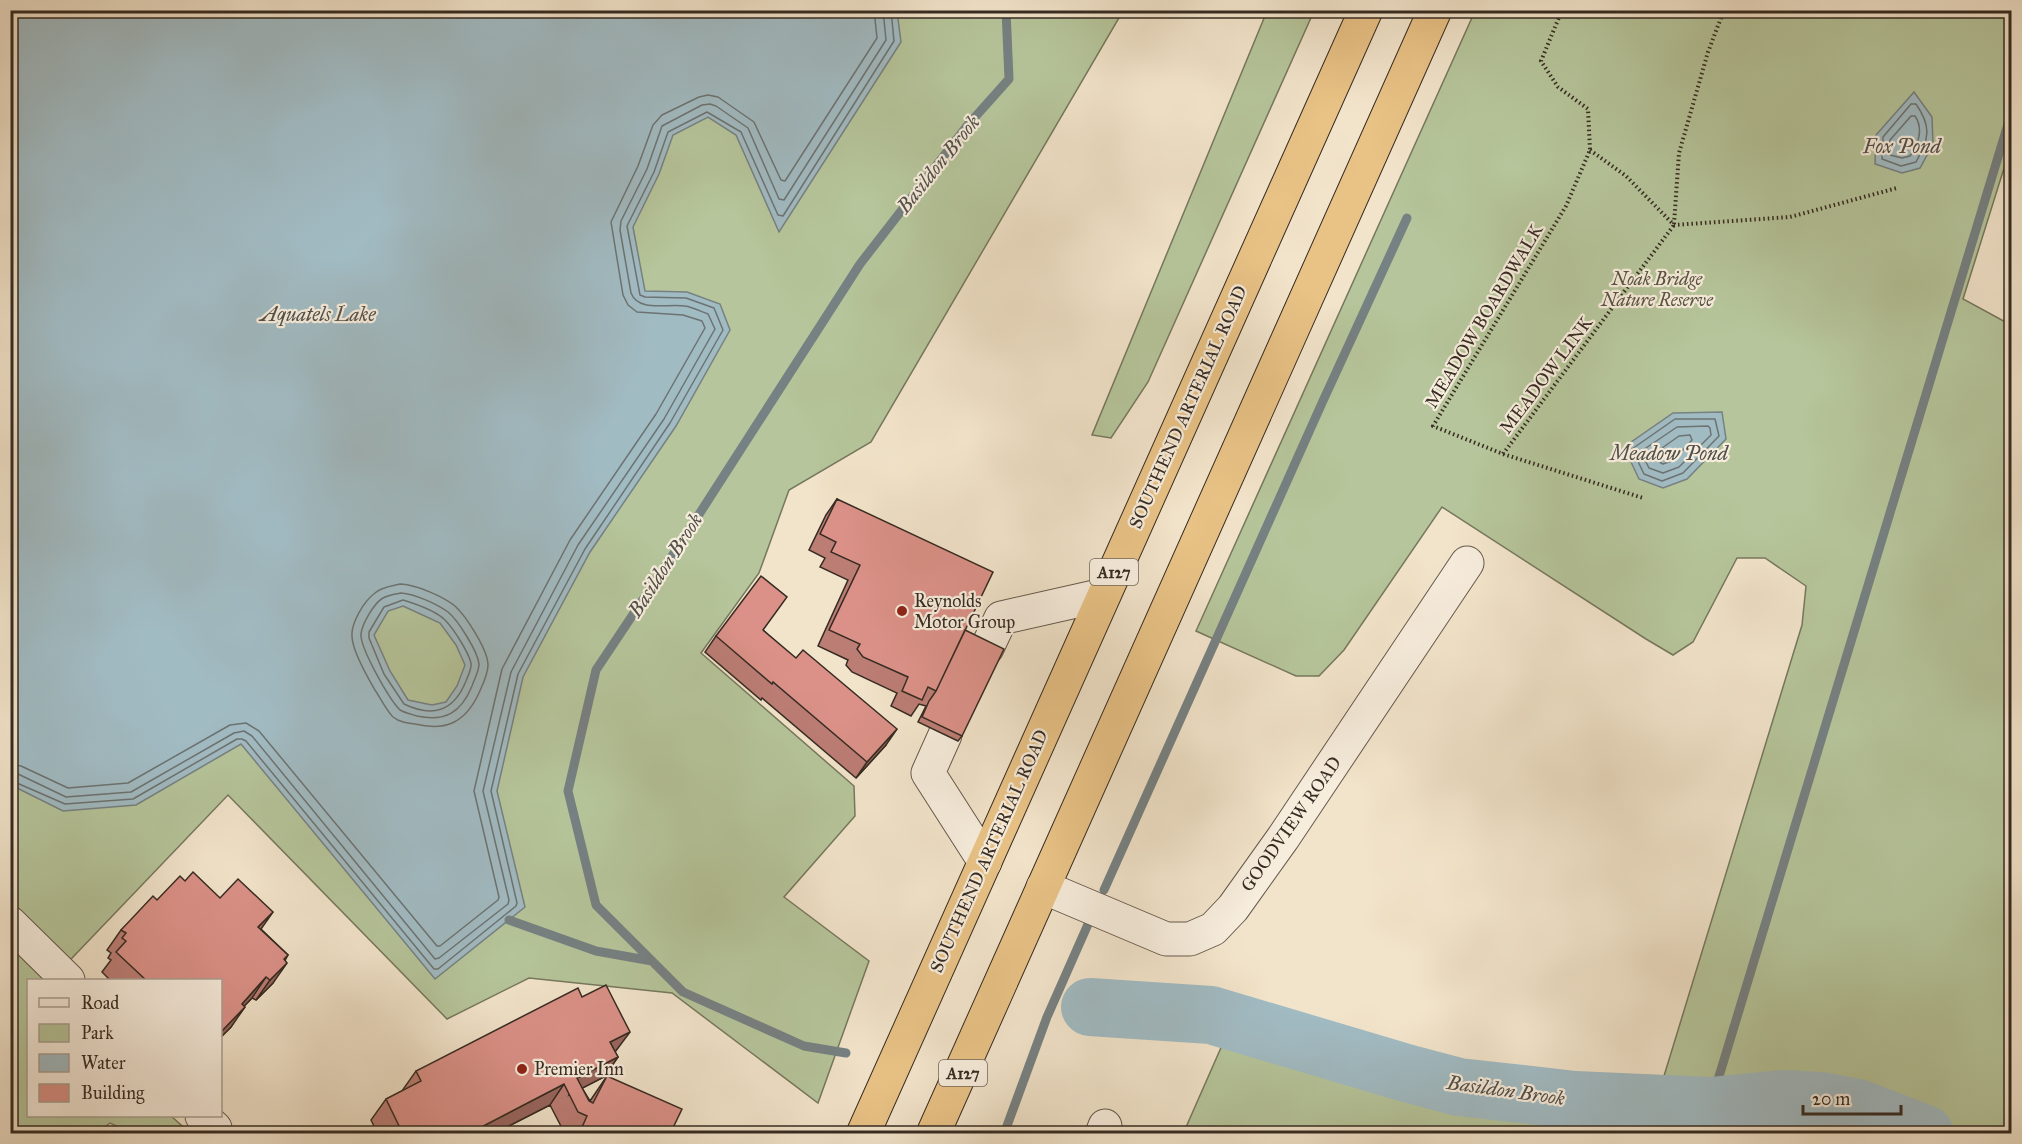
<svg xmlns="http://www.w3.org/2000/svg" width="2022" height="1144" viewBox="0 0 2022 1144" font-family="'IM FELL Great Primer',serif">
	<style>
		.green { fill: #b6c59b; stroke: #76785e; stroke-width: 1.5 }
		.water { fill: #a1bbc3; stroke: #768183; stroke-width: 1.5; fill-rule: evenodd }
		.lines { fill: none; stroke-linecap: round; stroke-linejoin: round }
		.shore { stroke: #6c7372; stroke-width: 1.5 }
		.stream { stroke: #768183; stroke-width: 9 }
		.river { stroke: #a1bbc3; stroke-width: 58 }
		.minor-casing { stroke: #65594c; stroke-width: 35 }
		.highway-casing { stroke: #362b22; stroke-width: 35 }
		.path { stroke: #362b22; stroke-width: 4; stroke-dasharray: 1.5 3; stroke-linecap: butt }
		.minor { stroke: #f7eddd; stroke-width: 33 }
		.highway { stroke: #e9c286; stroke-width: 33 }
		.wall { fill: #bc7d75; stroke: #362b22; stroke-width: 1.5 }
		.shaded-wall { fill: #99665f; stroke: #362b22; stroke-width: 1.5 }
		.building { fill: #db9188; stroke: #362b22; stroke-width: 1.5 }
		.poi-dot { fill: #8f2418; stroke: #f7eddd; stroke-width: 2 }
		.labels { text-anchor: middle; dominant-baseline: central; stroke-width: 4.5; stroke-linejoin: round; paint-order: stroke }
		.shield { fill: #f7eddd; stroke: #70655a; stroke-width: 1.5 }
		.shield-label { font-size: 16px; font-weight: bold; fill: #362b22 }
		.park-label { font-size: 18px; font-style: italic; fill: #565240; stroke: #f7eddd }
		.street-label { font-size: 18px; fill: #362b22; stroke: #f7eddd }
		.poi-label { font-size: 18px; fill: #362b22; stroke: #f7eddd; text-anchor: start }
		.water-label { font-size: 20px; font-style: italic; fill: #514f4a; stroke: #f7eddd }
	</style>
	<rect width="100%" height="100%" fill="#f2e4cb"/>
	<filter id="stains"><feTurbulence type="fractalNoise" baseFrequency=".00333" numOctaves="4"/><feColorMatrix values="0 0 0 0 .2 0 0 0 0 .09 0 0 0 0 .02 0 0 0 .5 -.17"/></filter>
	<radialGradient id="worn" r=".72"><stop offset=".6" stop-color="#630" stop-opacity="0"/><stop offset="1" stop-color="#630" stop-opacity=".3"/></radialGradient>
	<!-- green -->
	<path class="green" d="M10,11H1123L871,442L789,490L759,573L701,653L854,786L855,816L784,897L869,961L818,1103L672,993L529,978L447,1019L228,795L51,980H28V1116H171L190,1133H132L110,1123L97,1133H11Z
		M1267,11H1314L1148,382L1111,438L1092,435Z
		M1475,11H2011V146L1963,299L2011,325V1133L1183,1134L1242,1000L1449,1069L1664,1076L1802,625L1806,586L1765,558H1737L1693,642L1673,655L1646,639L1442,507L1344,650L1319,676H1296L1196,631Z"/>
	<!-- water -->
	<path class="water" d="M10,11H897L901,42L779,232L736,135L708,117L673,135L659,174L633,227L645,291L687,292L720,304L730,330L676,426L590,552L523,677L497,791L525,907L435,979L241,744L136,805L63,811L11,785ZM403,606L440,623L456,645L465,665L457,686L446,702L432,705L408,700L390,671L374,635L388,611Z
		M1914,92L1932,117L1933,144L1920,168L1902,173L1875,164L1876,135Z
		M1722,412L1726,439L1687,479L1663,488L1639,479L1624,447L1673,413Z"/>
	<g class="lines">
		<!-- shore -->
		<path class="shore" d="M1911,104H1916C1932,127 1929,139 1916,162L1901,166L1882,159L1883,137Z
			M1911,116H1915C1924,129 1918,145 1910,156L1902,158L1890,155V140Z
			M1675,419H1715L1719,436L1683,473L1662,481L1644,474L1632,449Z
			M1708,426L1710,428L1711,435L1679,467L1663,473L1649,468L1642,454L1643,450L1677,427Z
			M1690,435L1692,440L1674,460L1663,464L1656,460L1653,456L1655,453L1679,436Z
			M400,584C415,584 444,597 455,606C466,616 488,650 488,665C488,675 482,686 478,695C464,724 444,731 415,724C407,723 399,722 393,717C386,710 381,699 375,690C368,678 352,651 352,636C351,623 364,601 375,593C381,587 392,586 400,584Z
			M401,593C415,594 437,604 448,612C458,620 478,652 479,664C479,671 474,680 472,686C461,713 445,722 417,716C411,714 405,713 400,710C389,699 360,648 361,634C362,624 374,603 383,598C388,595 395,594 401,593Z
			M403,600C416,604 435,610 445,620C453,628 468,651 471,663C472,669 468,675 466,681C454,711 433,718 404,704L384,674L369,638V632L384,607Z
			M10,764L21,766L68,788L128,783L230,725L246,723L259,731L437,946H440L498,900L499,897L474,791L502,669L570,540L656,414L705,328L702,321L683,315L637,312L628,305L623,295L611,222L638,166L653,125L662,115L699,97L708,95L718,97L754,122L781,180L785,181L877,38L874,10
			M10,773L18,774L66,797L131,792L234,733L244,731L252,736L435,959L439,958L508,904L509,900L483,791L511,672L578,545L664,419L715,329L708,314C700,311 692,307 685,306C668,303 639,313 631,293L620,230L621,221L647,169L662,126L702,105L710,104L716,106L748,128L779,199L784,200L886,40L883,10
			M10,780L65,804L133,799L237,739H242L246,741L434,969H438L516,906L517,903L491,791L518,674L585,549L670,423L723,330L714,308L686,298L645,297L640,295L627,226L654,172L668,132L707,112L741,132L778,215L783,216L894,41L891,10"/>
		<!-- stream -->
		<path class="stream" d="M1104,890L1322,403L1407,218
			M509,920L596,951L652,961
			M846,1053L804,1046L683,992L596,905L568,791L596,670L678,547L860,264L967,126L1009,79L1006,10
			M1710,1106L2012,111
			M1004,1134L1047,1017L1089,922"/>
		<!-- river -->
		<path class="river" d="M1090,1007L1211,1015L1406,1073L1459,1087L1575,1100L1710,1106L1782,1099L1821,1101L1858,1108L1925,1134"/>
		<defs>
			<path id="minor" d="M987,648L1001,618L1103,595
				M945,735L928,773L985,862
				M1043,887L1166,939H1190L1213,929L1233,908L1283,838L1467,563
				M10,923L68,980
				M202,1116L215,1128
				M1102,1134L1105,1126"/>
			<path id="highway" d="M863,1134L1366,10
				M933,1134L1435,10"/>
		</defs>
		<!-- minor casing -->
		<use href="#minor" class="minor-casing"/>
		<!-- highway casing -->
		<use href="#highway" class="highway-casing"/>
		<!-- path -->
		<path class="path" d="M1562,10L1541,61L1558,87L1588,109L1590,150L1566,206L1433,426L1503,454L1643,498
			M1590,150L1626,176L1674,225L1790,217L1897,188
			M1674,224L1679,153L1708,52L1724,10
			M1503,454L1674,225"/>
		<!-- minor -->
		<use href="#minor" class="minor"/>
		<!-- highway -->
		<use href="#highway" class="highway"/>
	</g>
	<!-- wall -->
	<path class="wall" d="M837,499L965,630L962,736L958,741L918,722L926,706L919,704L911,716L891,706L897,693L852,672L846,665L848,660L818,646L848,580L820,567L825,558L809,550L826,515Z
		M763,630L886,745L856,778L762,698L761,700L705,652L716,636Z
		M185,881L220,898L261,929L288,955L273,983L256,1000L252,998L244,1006L231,1027L220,1038V981H111L102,972L111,960L108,958L111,953L107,950L121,930L157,900Z
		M582,997L618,1057L604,1077L582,1088L590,1101L607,1076L670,1134H567L564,1132L550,1105L493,1134H378L371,1120L386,1099L402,1091L416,1071Z"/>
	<!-- shaded-wall -->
	<path class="shaded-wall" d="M897,729L886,745L856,778L867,762Z
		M273,912L259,932L258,927Z
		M287,963L273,983L256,1000L270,980Z
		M266,977L252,998L227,1024L242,1004Z
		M245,1007L231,1027L220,1038V1033Z
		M630,1032L615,1052L610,1042Z
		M618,1057L604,1077L569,1095L577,1078Z
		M564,1084L550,1105L493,1134H468Z"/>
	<!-- building -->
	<path class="building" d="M837,499L993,572L936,691L928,687L922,700L902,691L908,677L863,657L857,649L860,644L829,630L860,565L831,552L836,542L820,534Z
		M761,576L787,597L763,630L796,658L803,650L897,729L867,762L773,682L772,684L716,636Z
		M965,630L1004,649L962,736L922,717L929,701L936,691Z
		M193,872L220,898L238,879L273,912L258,927L288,955L284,959L287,963L270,980L266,977L242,1004L245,1007L220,1033V981H147L116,952L126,941L122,938L126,933L121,930L153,896L157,900L180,876L185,881Z
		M606,985L630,1032L610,1042L618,1057L577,1078L589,1101L593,1103L607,1076L682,1109L670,1134H579L587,1116L578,1112L564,1084L468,1134H403L386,1099L421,1081L416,1071L578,988L582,997Z"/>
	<!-- markers -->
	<g class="poi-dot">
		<circle cx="902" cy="611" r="6"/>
		<circle cx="522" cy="1069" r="6"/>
	</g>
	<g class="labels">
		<!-- shield labels -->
		<g class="shield">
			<rect x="1090" y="559" width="48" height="26" rx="4.5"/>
			<rect x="939" y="1060" width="48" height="26" rx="4.5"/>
		</g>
		<g class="shield-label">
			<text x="1114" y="572">A127</text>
			<text x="963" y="1073">A127</text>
		</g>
		<!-- park labels -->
		<g class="park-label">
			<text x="1657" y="279">Noak Bridge<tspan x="1657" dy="21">Nature Reserve</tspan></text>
		</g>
		<!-- street labels -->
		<g class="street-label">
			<text transform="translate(1484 316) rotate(-59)">MEADOW BOARDWALK</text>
			<text transform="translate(1546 375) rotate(-53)">MEADOW LINK</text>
			<text transform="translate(1188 407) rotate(-66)">SOUTHEND ARTERIAL ROAD</text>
			<text transform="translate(1291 824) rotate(-55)">GOODVIEW ROAD</text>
			<text transform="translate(989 851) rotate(-66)">SOUTHEND ARTERIAL ROAD</text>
		</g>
		<!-- poi labels -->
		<g class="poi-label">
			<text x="914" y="601">Reynolds<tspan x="914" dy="21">Motor Group</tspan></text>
			<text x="534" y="1069">Premier Inn</text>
		</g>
		<!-- water labels -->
		<g class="water-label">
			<text x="1902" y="146">Fox Pond</text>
			<text transform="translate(938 164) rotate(-51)">Basildon Brook</text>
			<text x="318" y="314">Aquatels Lake</text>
			<text x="1669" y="453">Meadow Pond</text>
			<text transform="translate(665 565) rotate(-57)">Basildon Brook</text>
			<text transform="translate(1506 1090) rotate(8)">Basildon Brook</text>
		</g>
	</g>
	<!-- margin -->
	<rect width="2022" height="1144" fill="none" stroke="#f2e4cb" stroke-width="36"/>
	<rect x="12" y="12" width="1998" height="1120" fill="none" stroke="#362b22" stroke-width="3"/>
	<rect x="18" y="18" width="1986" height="1108" fill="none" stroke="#362b22" stroke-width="1.5"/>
	<!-- legend -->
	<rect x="27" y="979" width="195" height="138" fill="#f7eddd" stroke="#aa9f92" stroke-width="1.5"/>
	<rect x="39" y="998" width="30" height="9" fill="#f7eddd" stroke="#aa9f92" stroke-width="1.5"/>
	<text x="81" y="1009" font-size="18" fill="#362b22">Road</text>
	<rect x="39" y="1024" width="30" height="18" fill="#b6c59b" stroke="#aa9f92" stroke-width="1.5"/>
	<text x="81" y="1039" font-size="18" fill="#362b22">Park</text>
	<rect x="39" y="1054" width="30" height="18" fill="#a1bbc3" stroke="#aa9f92" stroke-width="1.5"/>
	<text x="81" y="1069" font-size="18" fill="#362b22">Water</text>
	<rect x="39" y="1084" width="30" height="18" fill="#db9188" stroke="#aa9f92" stroke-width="1.5"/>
	<text x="81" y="1099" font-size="18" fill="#362b22">Building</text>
	<!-- scale -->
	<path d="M1803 1105v9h98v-9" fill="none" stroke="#362b22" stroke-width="3"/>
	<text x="1812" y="1105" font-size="18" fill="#362b22" stroke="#f7eddd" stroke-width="4.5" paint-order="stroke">20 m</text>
	<rect width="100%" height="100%" filter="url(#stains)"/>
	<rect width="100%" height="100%" fill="url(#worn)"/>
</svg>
